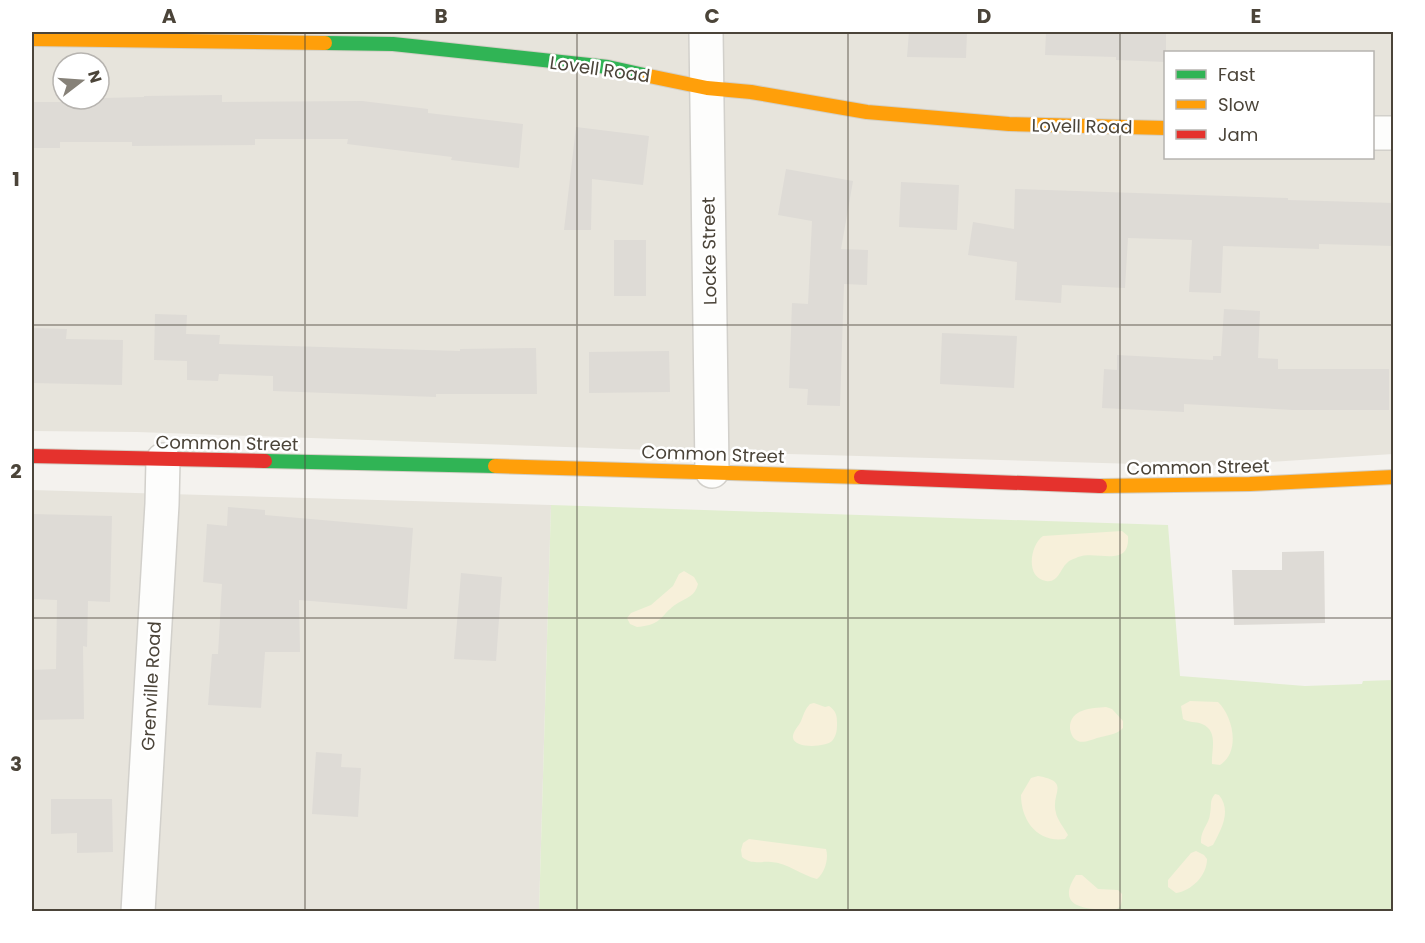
<svg xmlns="http://www.w3.org/2000/svg" width="1425" height="943" viewBox="0 0 1425 943" font-family="Poppins,sans-serif">
	<style>
		.residential { fill: #e7e4dc; fill-rule: evenodd }
		.green { fill: #e1eecf }
		.sand { fill: #f7f0da }
		.building { fill: #dedbd6 }
		.lines { fill: none; stroke-linecap: round; stroke-linejoin: round }
		.street-casing { stroke: #d2d0cb; stroke-width: 36 }
		.fast-casing { stroke: #d3cfc5; stroke-width: 16 }
		.slow-casing { stroke: #d3cfc5; stroke-width: 16 }
		.jam-casing { stroke: #d3cfc5; stroke-width: 16 }
		.street { stroke: #fdfdfc; stroke-width: 33 }
		.fast { stroke: #30b455; stroke-width: 14 }
		.slow { stroke: #ff9f0a; stroke-width: 14 }
		.jam { stroke: #e5322d; stroke-width: 14 }
		.grid { fill: none; stroke: #4b4439; stroke-width: 1.5; stroke-opacity: 0.55 }
		.labels { text-anchor: middle; dominant-baseline: central; stroke-width: 5; stroke-linejoin: round; paint-order: stroke }
		.street-label { font-size: 18px; fill: #4b4439; stroke: #fff }
		.neatline { fill: none; stroke: #4b4439; stroke-width: 2 }
		.grid-label { font-size: 20px; text-anchor: middle; font-weight: bold; fill: #4b4439 }
	</style>
	<rect width="100%" height="100%" fill="#f4f2ee"/>
	<!-- residential -->
	<path class="residential" d="M32,32H1393V454L1206,466L652,450L137,432L32,431ZM1166,52H1372V158H1166ZM63,63H99V99H63Z
		M32,490L551,505L539,911L32,912Z"/>
	<!-- green -->
	<path class="green" d="M551,505L1168,525L1180,676L1305,686L1362,684L1363,681L1393,680V911L539,912Z"/>
	<!-- sand -->
	<path class="sand" d="M1122,531L1128,536C1130,569 1098,550 1078,557C1074,559 1069,560 1066,564C1060,570 1058,583 1046,581C1025,578 1030,545 1043,536Z
		M684,571L694,577L698,584C695,596 688,597 678,603C660,614 664,625 637,627L630,624L627,618L631,613L651,605L673,586L679,574Z
		M1190,701L1218,702C1233,716 1241,752 1220,765L1212,764C1211,751 1219,731 1202,724C1195,721 1189,723 1183,719L1181,706Z
		M814,703L825,707L829,706C836,711 837,715 837,723C837,729 837,735 832,741C826,747 795,749 793,738C792,732 799,726 801,721C804,714 805,709 810,704Z
		M1106,707L1112,709L1123,721V728C1117,734 1110,735 1101,737C1095,738 1084,744 1078,741C1073,739 1071,734 1070,729C1069,709 1091,708 1106,707Z
		M1038,776C1072,782 1050,793 1056,813C1057,819 1064,828 1068,835L1065,839C1037,843 1021,820 1021,795L1031,778Z
		M1215,794L1219,795C1232,811 1221,830 1213,845L1208,847L1201,843C1200,830 1209,825 1210,814C1212,805 1209,801 1215,794Z
		M749,839L826,849C829,858 825,873 817,879C801,875 788,863 771,862C759,861 752,865 742,857L741,850L743,843Z
		M1196,851L1204,855L1207,859C1207,876 1191,891 1176,893L1168,887V880L1191,853Z
		M1076,875H1082L1098,889L1118,890L1122,894C1122,901 1122,908 1114,910C1109,912 1101,909 1095,909C1071,907 1061,898 1076,875Z"/>
	<!-- building -->
	<path class="building" d="M909,32H967L966,58L907,57Z
		M1046,32H1166V62L1116,60V57L1045,55Z
		M222,95V102L362,101L428,109V113L523,124L519,168L451,160L452,157L347,144L348,139H255V145L132,146V142H60V148H32V102H63V99L144,97V96Z
		M576,127L649,136L643,185L592,179L591,230H564Z
		M786,169L853,181L841,249L868,250L867,285L844,284L840,406L807,405L808,389L789,388L792,303L808,304L812,221L778,215Z
		M901,182L959,185L957,230L899,227Z
		M1015,189L1288,198V200L1394,203V246L1319,244V249L1223,246L1221,293L1189,292L1192,240L1128,238L1125,288L1062,285L1061,303L1015,300L1017,262L968,255L973,222L1014,229Z
		M614,240H646V296H614Z
		M1224,309L1260,311L1258,358L1278,359V369H1389V410H1293L1184,404V412L1102,408L1104,369L1117,370V355L1213,360V356H1221Z
		M155,314L187,315L186,334L220,335L219,344L460,351V349L536,348L537,394H436V397L273,391V376L219,374L218,381L187,380V361L154,360Z
		M32,328L67,329L66,339L123,340L122,385L32,383Z
		M942,333L1017,336L1014,388L940,384Z
		M669,351L670,392L589,393V352Z
		M228,507L265,510V515L413,528L407,609L299,600L300,652H265L261,708L208,705L212,654H218L222,584L203,582L207,524L227,526Z
		M32,514L112,516L110,602L88,601L87,647L83,646L84,719L32,720V670L56,669L57,600L32,599Z
		M1324,551L1325,623L1234,625L1232,570H1282V552Z
		M461,573L502,577L496,661L454,659Z
		M316,752L342,754L341,767L361,768L358,817L312,814Z
		M51,799H112L113,852L77,853V833L51,834Z"/>
	<g class="lines">
		<defs>
			<path id="street" d="M706,32L712,471
				M1372,133H1394
				M138,912L162,504L163,460"/>
			<path id="fast" d="M325,43L393,44L608,67L649,76
				M265,461L495,466"/>
			<path id="slow" d="M32,39L325,43
				M649,76L707,88L751,92L867,112L1009,124L1166,128
				M495,466L861,477
				M1100,486L1250,484L1394,477"/>
			<path id="jam" d="M32,456L265,461
				M861,477L1100,486"/>
		</defs>
		<!-- street casing -->
		<use href="#street" class="street-casing"/>
		<!-- fast casing -->
		<use href="#fast" class="fast-casing"/>
		<!-- slow casing -->
		<use href="#slow" class="slow-casing"/>
		<!-- jam casing -->
		<use href="#jam" class="jam-casing"/>
		<!-- street -->
		<use href="#street" class="street"/>
		<!-- fast -->
		<use href="#fast" class="fast"/>
		<!-- slow -->
		<use href="#slow" class="slow"/>
		<!-- jam -->
		<use href="#jam" class="jam"/>
	</g>
	<!-- grid -->
	<path class="grid" d="M305,32V912M577,32V912M848,32V912M1120,32V912M32,325H1394M32,618H1394"/>
	<g class="labels">
		<!-- street labels -->
		<g class="street-label">
			<text transform="translate(600 69) rotate(8)">Lovell Road</text>
			<text transform="translate(1082 126) rotate(1)">Lovell Road</text>
			<text transform="translate(709 251) rotate(-91)">Locke Street</text>
			<text transform="translate(227 443) rotate(1)">Common Street</text>
			<text transform="translate(713 454) rotate(2)">Common Street</text>
			<text transform="translate(1198 467) rotate(-1)">Common Street</text>
			<text transform="translate(151 686) rotate(-87)">Grenville Road</text>
		</g>
	</g>
	<!-- border -->
	<rect width="1425" height="943" fill="none" stroke="#ffffff" stroke-width="66"/>
	<!-- legend -->
	<rect x="1164" y="51" width="210" height="108" fill="#ffffff" stroke="#b7b4b0" stroke-width="1.5"/>
	<rect x="1176" y="70" width="30" height="9" fill="#30b455" stroke="#b7b4b0" stroke-width="1.5"/>
	<text x="1218" y="81" font-size="18" fill="#4b4439">Fast</text>
	<rect x="1176" y="100" width="30" height="9" fill="#ff9f0a" stroke="#b7b4b0" stroke-width="1.5"/>
	<text x="1218" y="111" font-size="18" fill="#4b4439">Slow</text>
	<rect x="1176" y="130" width="30" height="9" fill="#e5322d" stroke="#b7b4b0" stroke-width="1.5"/>
	<text x="1218" y="141" font-size="18" fill="#4b4439">Jam</text>
	<!-- north arrow -->
	<g transform="translate(81 81) rotate(73)"><circle r="28" fill="#ffffff" stroke="#b7b4b0" stroke-width="1.5"/>
	<path d="M0-4.5L10 22L0 15L-10 22Z" fill="#868178"/>
	<text y="-9" font-size="16" font-weight="bold" text-anchor="middle" fill="#4b4439">N</text>
	</g>
	<rect x="33" y="33" width="1359" height="877" class="neatline"/>
	<g class="grid-label">
		<text x="169" y="23">A</text>
		<text x="441" y="23">B</text>
		<text x="712" y="23">C</text>
		<text x="984" y="23">D</text>
		<text x="1256" y="23">E</text>
		<text x="16" y="186">1</text>
		<text x="16" y="478">2</text>
		<text x="16" y="771">3</text>
	</g>
</svg>
